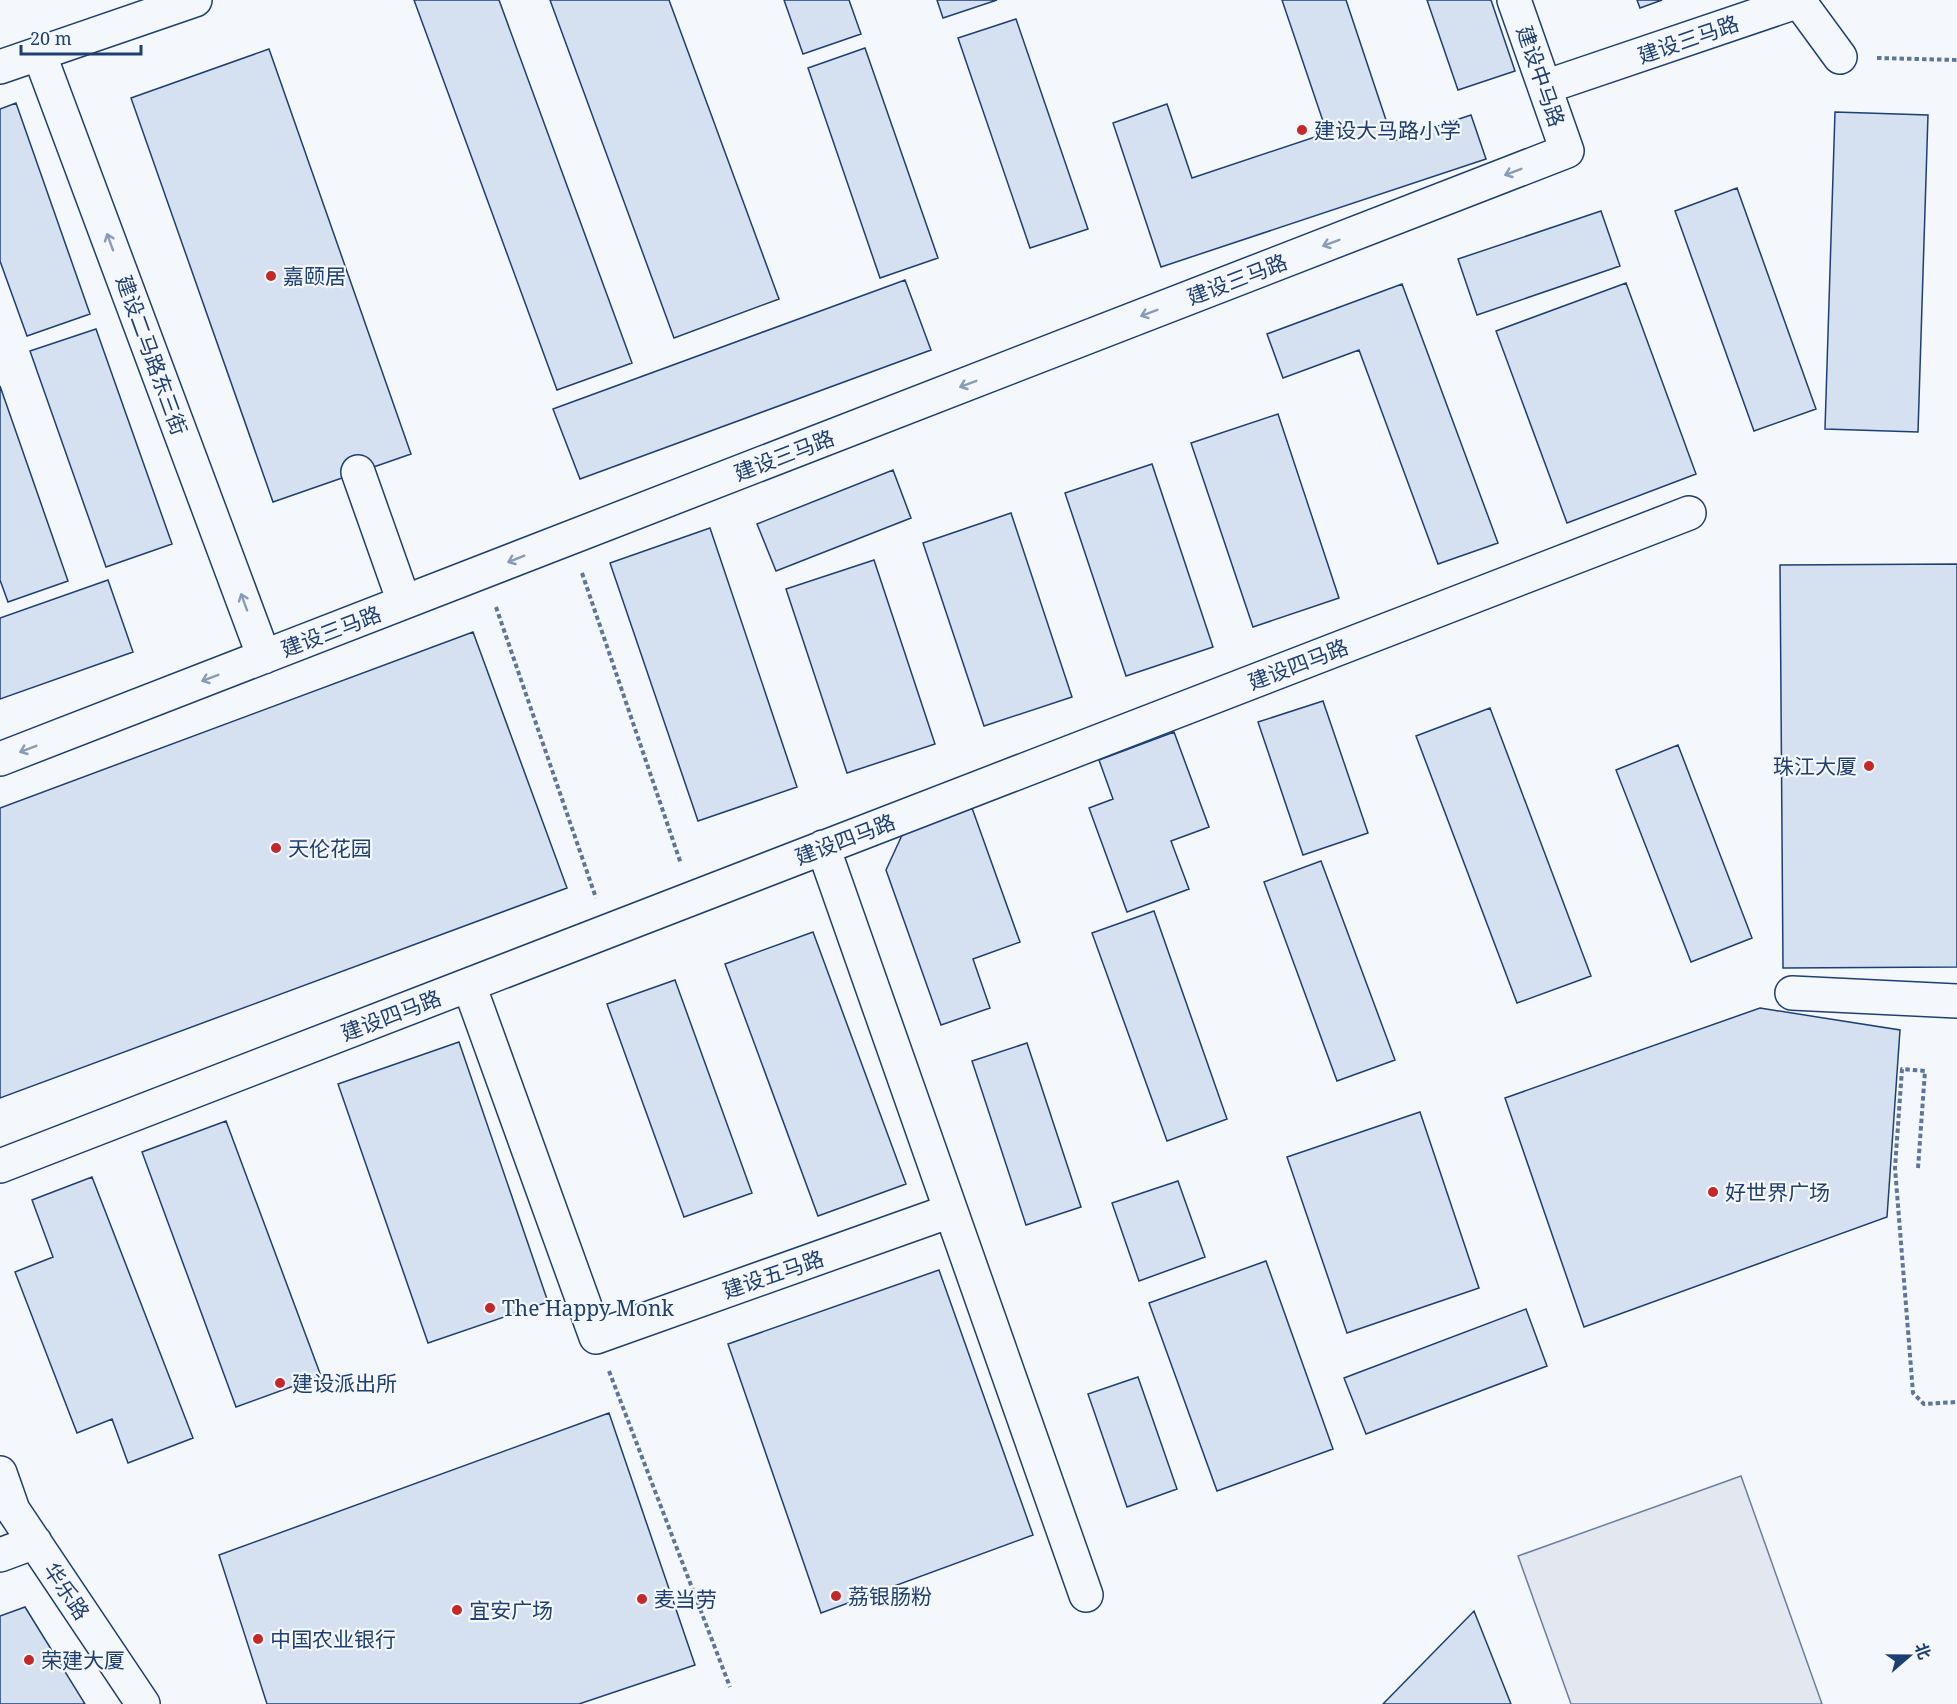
<svg xmlns="http://www.w3.org/2000/svg" width="1957" height="1704" viewBox="0 0 1957 1704" font-family="'Noto Serif','Noto Sans SC',serif">
	<style>
		.parking { fill: #e3e8f0; stroke: #687fa3; stroke-width: 1.5 }
		.building { fill: #d5e0f0; stroke: #1d3f73; stroke-width: 1.5 }
		.lines { fill: none; stroke-linecap: round; stroke-linejoin: round }
		.minor-casing { stroke: #1d3f73; stroke-width: 36 }
		.path { stroke: #5e769c; stroke-width: 4; stroke-dasharray: 4.5 3; stroke-linecap: butt }
		.minor { stroke: #f4f7fb; stroke-width: 33 }
		.oneway { stroke: #889bb7 }
		.poi-dot { fill: #c62828; stroke: #f4f7fb; stroke-width: 2 }
		.labels { text-anchor: middle; dominant-baseline: central; stroke-width: 4.5; stroke-linejoin: round; paint-order: stroke }
		.street-label { font-size: 21px; fill: #1d3f73; stroke: #f4f7fb }
		.poi-label { font-size: 21px; fill: #1d3f73; stroke: #f4f7fb; text-anchor: start }
	</style>
	<rect width="100%" height="100%" fill="#f4f7fb"/>
	<!-- parking -->
	<path class="parking" d="M1741,1476L1822,1704H1571L1518,1556Z"/>
	<!-- building -->
	<path class="building" d="M414,0H499L632,363L557,390Z
		M550,0H669L779,299L674,338Z
		M784,0H849L861,34L803,54Z
		M937,0H997L943,18Z
		M1282,0H1346L1393,141L1471,115L1486,159L1161,267L1113,123L1167,104L1192,178L1327,133Z
		M1427,0H1491L1515,71L1458,90Z
		M1637,0H1662L1640,8Z
		M1016,19L1088,229L1030,248L958,38Z
		M865,48L938,258L880,278L808,68Z
		M269,49L411,454L273,502L131,98Z
		M16,103L90,314L27,336L0,261V109Z
		M1835,112L1928,115L1918,432L1825,429Z
		M1737,188L1816,409L1754,431L1675,211Z
		M1601,211L1620,266L1477,315L1458,259Z
		M905,280L931,350L580,479L553,409Z
		M1626,283L1696,474L1567,523L1496,331Z
		M1402,284L1498,543L1438,564L1359,350L1283,378L1267,334Z
		M96,329L172,544L106,567L30,351Z
		M0,386L68,581L8,602L0,580Z
		M1278,414L1339,598L1253,627L1191,443Z
		M1152,464L1213,647L1126,676L1065,493Z
		M893,470L911,518L776,571L757,524Z
		M1011,513L1072,697L984,726L923,543Z
		M710,528L797,787L698,821L610,563Z
		M874,560L935,744L847,773L786,589Z
		M1957,564V967L1783,968L1780,565Z
		M108,580L133,652L0,699V618Z
		M473,632L567,888L0,1098V808Z
		M1323,701L1368,833L1303,855L1258,722Z
		M1490,708L1591,976L1517,1003L1416,736Z
		M1174,732L1209,827L1171,841L1189,889L1127,912L1089,808L1113,799L1099,760Z
		M1678,745L1752,938L1691,962L1616,770Z
		M972,808L1020,942L973,959L990,1008L941,1025L886,870L903,833Z
		M1321,861L1395,1060L1337,1081L1264,882Z
		M1154,911L1227,1119L1167,1141L1092,933Z
		M813,932L906,1184L818,1216L725,964Z
		M675,980L752,1193L684,1217L607,1004Z
		M1760,1008L1900,1030L1887,1217L1584,1327L1505,1098Z
		M459,1042L548,1302L428,1343L338,1084Z
		M1027,1043L1081,1207L1026,1225L972,1061Z
		M1420,1112L1479,1288L1347,1333L1287,1157Z
		M226,1121L321,1376L236,1407L142,1152Z
		M92,1177L193,1438L128,1463L112,1419L77,1433L15,1272L53,1257L32,1200Z
		M1178,1181L1205,1257L1139,1281L1112,1203Z
		M1266,1261L1333,1449L1217,1491L1149,1303Z
		M939,1270L1033,1535L821,1613L728,1344Z
		M1526,1309L1547,1366L1366,1434L1344,1378Z
		M1138,1377L1177,1489L1127,1507L1088,1394Z
		M609,1413L695,1665L579,1704H267L219,1555Z
		M25,1607L85,1704H0V1616Z
		M1474,1611L1511,1704H1383Z"/>
	<g class="lines">
		<defs>
			<path id="minor" d="M39,53L264,657
				M0,67L195,0
				M1545,87L1799,1L1840,57
				M358,472L404,602
				M0,759L1567,151L1514,0
				M823,847L1086,1595
				M469,985L596,1337L950,1211
				M1792,993L1957,1001
				M0,1166L1689,513
				M0,1473L13,1510L143,1704
				M0,1555L35,1542"/>
		</defs>
		<!-- minor casing -->
		<use href="#minor" class="minor-casing"/>
		<!-- path -->
		<path class="path" d="M1877,58L1957,60
			M582,573L681,864
			M496,607L596,898
			M1918,1168L1925,1071L1902,1069L1895,1168L1913,1393L1924,1404L1957,1402
			M609,1371L730,1687"/>
		<!-- minor -->
		<use href="#minor" class="minor"/>
	</g>
	<!-- one-way arrows -->
	<defs><path id="oneway-shaft" d="M-6 0H5M1.5-3L5.5 0L1.5 3" fill="none" stroke-width="1.6" stroke-linecap="round" stroke-linejoin="round" transform="scale(1.5)"/></defs>
	<g class="oneway">
		<use href="#oneway-shaft" transform="translate(1513 172) rotate(159)"/>
		<use href="#oneway-shaft" transform="translate(110 242) rotate(-110)"/>
		<use href="#oneway-shaft" transform="translate(1331 243) rotate(159)"/>
		<use href="#oneway-shaft" transform="translate(1149 313) rotate(159)"/>
		<use href="#oneway-shaft" transform="translate(968 384) rotate(159)"/>
		<use href="#oneway-shaft" transform="translate(516 559) rotate(158)"/>
		<use href="#oneway-shaft" transform="translate(244 602) rotate(-110)"/>
		<use href="#oneway-shaft" transform="translate(210 678) rotate(159)"/>
		<use href="#oneway-shaft" transform="translate(28 749) rotate(159)"/>
	</g>
	<!-- markers -->
	<g class="poi-dot">
		<circle cx="1302" cy="130" r="6"/>
		<circle cx="271" cy="276" r="6"/>
		<circle cx="1869" cy="766" r="6"/>
		<circle cx="276" cy="848" r="6"/>
		<circle cx="1713" cy="1192" r="6"/>
		<circle cx="490" cy="1308" r="6"/>
		<circle cx="280" cy="1383" r="6"/>
		<circle cx="836" cy="1596" r="6"/>
		<circle cx="642" cy="1599" r="6"/>
		<circle cx="457" cy="1610" r="6"/>
		<circle cx="258" cy="1639" r="6"/>
		<circle cx="29" cy="1660" r="6"/>
	</g>
	<g class="labels">
		<!-- street labels -->
		<g class="street-label">
			<text transform="translate(1688 39) rotate(-19)">建设三马路</text>
			<text transform="translate(1541 76) rotate(71)">建设中马路</text>
			<text transform="translate(1237 279) rotate(-21)">建设三马路</text>
			<text transform="translate(152 355) rotate(70)">建设二马路东三街</text>
			<text transform="translate(784 455) rotate(-21)">建设三马路</text>
			<text transform="translate(331 631) rotate(-21)">建设三马路</text>
			<text transform="translate(1298 664) rotate(-21)">建设四马路</text>
			<text transform="translate(845 839) rotate(-21)">建设四马路</text>
			<text transform="translate(391 1015) rotate(-21)">建设四马路</text>
			<text transform="translate(773 1274) rotate(-19)">建设五马路</text>
			<text transform="translate(67 1591) rotate(56)">华乐路</text>
		</g>
		<!-- poi labels -->
		<g class="poi-label">
			<text x="1314" y="130">建设大马路小学</text>
			<text x="283" y="276">嘉颐居</text>
			<text x="1857" y="766" text-anchor="end">珠江大厦</text>
			<text x="288" y="848">天伦花园</text>
			<text x="1725" y="1192">好世界广场</text>
			<text x="502" y="1308">The Happy Monk</text>
			<text x="292" y="1383">建设派出所</text>
			<text x="848" y="1596">荔银肠粉</text>
			<text x="654" y="1599">麦当劳</text>
			<text x="469" y="1610">宜安广场</text>
			<text x="270" y="1639">中国农业银行</text>
			<text x="41" y="1660">荣建大厦</text>
		</g>
	</g>
	<!-- north arrow -->
	<g transform="translate(1909 1656) rotate(70)" stroke="#f4f7fb" stroke-width="4.5" paint-order="stroke">
	<path d="M0-4.5L10 22L0 15L-10 22Z" fill="#1d3f73"/>
	<text y="-9" font-size="16" font-weight="bold" text-anchor="middle" fill="#1d3f73">北</text>
	</g>
	<!-- scale -->
	<path d="M21 45v9h120v-9" fill="none" stroke="#1d3f73" stroke-width="3"/>
	<text x="30" y="45" font-size="18" fill="#1d3f73" stroke="#f4f7fb" stroke-width="4.5" paint-order="stroke">20 m</text>
</svg>
